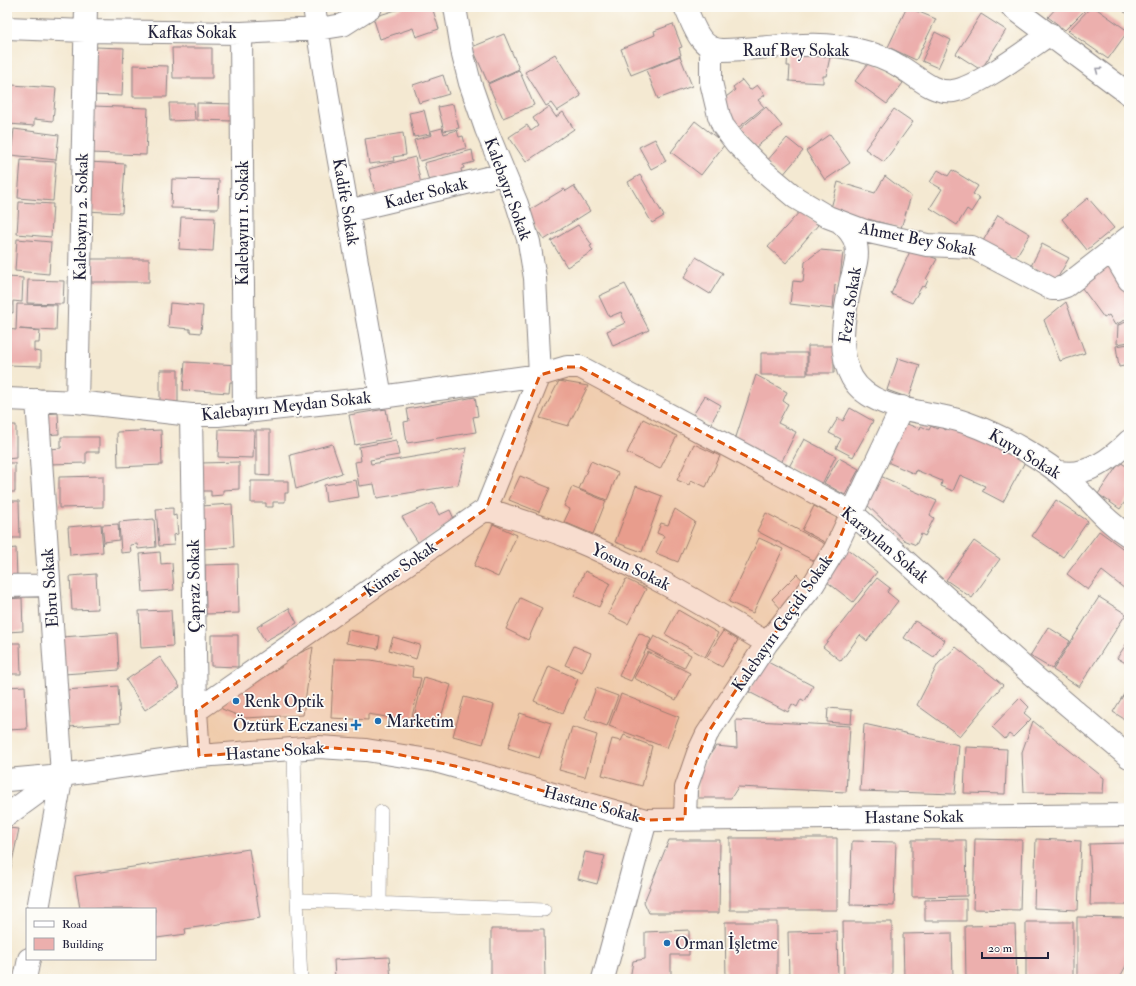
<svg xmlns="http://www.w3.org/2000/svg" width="1136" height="986" viewBox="0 0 1136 986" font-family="'IM FELL Double Pica',serif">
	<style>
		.building { fill: #ecafad }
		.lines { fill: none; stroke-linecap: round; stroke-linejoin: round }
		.service-casing { stroke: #8b8686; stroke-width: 14 }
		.minor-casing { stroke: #8b8686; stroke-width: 24 }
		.tertiary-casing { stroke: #8b8686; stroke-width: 24 }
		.secondary-casing { stroke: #8b8686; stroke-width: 24 }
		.service { stroke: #fff; stroke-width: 13 }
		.minor { stroke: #fff; stroke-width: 22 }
		.tertiary { stroke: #fff; stroke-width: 22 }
		.secondary { stroke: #fff; stroke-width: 22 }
		.oneway { stroke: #9c9ca7 }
		.marked { fill: #de560e; fill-opacity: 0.2; stroke: #de560e; stroke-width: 3; stroke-dasharray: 8 5; stroke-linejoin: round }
		.poi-dot { fill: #1f6fb2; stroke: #fdfcf7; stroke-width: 1.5 }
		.labels { text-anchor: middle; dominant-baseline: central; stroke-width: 3.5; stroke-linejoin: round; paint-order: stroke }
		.street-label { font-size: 17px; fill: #22223b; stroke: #fdfcf7 }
		.poi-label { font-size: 17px; fill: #22223b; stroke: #fdfcf7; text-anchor: start }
	</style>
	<rect width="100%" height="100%" fill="#fdfcf7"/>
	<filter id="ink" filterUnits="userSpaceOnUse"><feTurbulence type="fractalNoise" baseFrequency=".025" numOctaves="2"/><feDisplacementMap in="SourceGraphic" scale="8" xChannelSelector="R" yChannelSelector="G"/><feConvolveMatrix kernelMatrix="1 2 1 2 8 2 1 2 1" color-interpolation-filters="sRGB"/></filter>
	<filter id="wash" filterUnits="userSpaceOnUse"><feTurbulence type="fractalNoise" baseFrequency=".012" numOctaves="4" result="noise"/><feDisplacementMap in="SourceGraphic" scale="16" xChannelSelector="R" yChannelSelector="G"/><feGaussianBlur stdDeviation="0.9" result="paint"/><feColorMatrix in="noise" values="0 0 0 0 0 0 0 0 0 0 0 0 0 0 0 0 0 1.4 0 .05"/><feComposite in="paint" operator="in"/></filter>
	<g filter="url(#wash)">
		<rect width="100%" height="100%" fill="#f4e9d2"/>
		<g id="blocks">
			<!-- building -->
			<path class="building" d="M406,7H432L439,29L416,37L413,28L380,39L373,17Z
				M907,7L936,19L916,60L888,47Z
				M1057,7H1088L1065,30L1048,17Z
				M1091,7H1094L1128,31L1108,59L1068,31Z
				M1126,7H1129V14L1124,12Z
				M981,14L1006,30L981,70L956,54Z
				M673,24L682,47L679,48L681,55L631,75L621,49L655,35L654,31Z
				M935,32L951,40L938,68L922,61Z
				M504,34L519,69L488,83L472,47Z
				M95,47L124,48L122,96L92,95Z
				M172,48H212V78H173Z
				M788,51L831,52L826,76H823V83L789,81L790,66H787Z
				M555,54L581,96L557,111L551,103L546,106L525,72Z
				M680,56L692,86L658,99L646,70Z
				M871,60L903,83L887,104L855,81Z
				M133,65L168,66L167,97H133Z
				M519,70L534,105L503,118L488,84Z
				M443,75L449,94L419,103L413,85Z
				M742,80L750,90L757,85L765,95L758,100L764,107L738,128L718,103L735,90L733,87Z
				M12,85L56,88L53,121L34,119V126L9,124Z
				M169,103H194L195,120L170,121Z
				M197,103L235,104L234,121L197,120Z
				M453,104L459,128L444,131L438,107Z
				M93,106L148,108L146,155L91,153Z
				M549,107L556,117L563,112L574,129L526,162L509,137L527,125L531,131L538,126L533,118Z
				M766,107L782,126L755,148L740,129Z
				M894,109L913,122L884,162L865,149Z
				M424,110L430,134L414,137L409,113Z
				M695,121L725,144L701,175L671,152Z
				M442,128L444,134L457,130L459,137L463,136L466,148L420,161L414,140L432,135L431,131Z
				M14,129L59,135L56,160L11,155Z
				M403,133L406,155L393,157L394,161L369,164L365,139Z
				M830,134L850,163L825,180L806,151Z
				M787,138L803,151L782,176L766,162Z
				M655,139L666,161L651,169L639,147Z
				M472,150L474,162L463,165L464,168L461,169L462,173L429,182L424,163Z
				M415,157L421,184L376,195L369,169Z
				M21,160L56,162L53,201L18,198Z
				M89,162L125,164L122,213L87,211Z
				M938,170L948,176L952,170L978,186L973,194L980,198L971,212L967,209L957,225L930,208L942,189L930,182Z
				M640,175L664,216L652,223L628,182Z
				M885,176L911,196L901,228L868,219L867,223L830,212L838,182L875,193Z
				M172,179L219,180L218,209L171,208Z
				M574,186L590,211L544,240L526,212L564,189L566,191Z
				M1088,198L1114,228L1087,250L1062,219Z
				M19,202L53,204L51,237L17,234Z
				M801,210L818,225L786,263L768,247Z
				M998,215L1030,234L1014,260L983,241Z
				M181,217L215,218L213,251L179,249Z
				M578,225L592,245L590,246L593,251L567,267L551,241Z
				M17,239L51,242L49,274L15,271Z
				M1042,244L1069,258L1057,279L1031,266Z
				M911,249L937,259L926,279L928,280L925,287L922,286L912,303L891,294Z
				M820,250L843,252L839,286L835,285L833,309L790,304L793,281L803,282L805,262Z
				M696,257L723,273L710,294L684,278Z
				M91,259H149V282H91Z
				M1109,266L1129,294V318L1115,325L1109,315L1104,318L1079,284Z
				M7,277L23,278L22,302L13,301V313L7,312Z
				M28,280L64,281L63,304L27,303Z
				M625,284L649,330L613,346L607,331L625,323L621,312L609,317L599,296Z
				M1066,302L1085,353L1060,361L1044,320Z
				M170,303L203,306L201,333L190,332V329L168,327Z
				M17,304L57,305L56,331L19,329L40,331L39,343H34V351L41,352V366L7,365V329L16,330Z
				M1129,321V342L1117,344L1118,325Z
				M1129,344V365L1119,367L1116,346Z
				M808,346H834V373H808Z
				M761,353H807V375H761Z
				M898,358L920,365L909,398L887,390Z
				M185,362L238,365L237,382H230L229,393L183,390Z
				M160,370H178V402H160Z
				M756,375L787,392L783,401L788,404L778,423L796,432L781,463L735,440Z
				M559,381L588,386L568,426L540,418Z
				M705,396L721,405L710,425L693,415Z
				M475,397L478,416L473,417L476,432L407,443L404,422L409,421L407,409Z
				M850,408L873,421L853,457L836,448L841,439L829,433L838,418L843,421Z
				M386,409L391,438L355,445L349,415Z
				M58,413L59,434L44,435L43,414Z
				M643,419L677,436L660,469L627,453Z
				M902,422L920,429L921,426L929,430L931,426L937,429L939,426L946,430L947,427L955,428L1026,460L1003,502L982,491L985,486L960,475L953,491L941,486L942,481L916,470L915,474L885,461Z
				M7,425H16V458L7,459Z
				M219,429L254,430L253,458L218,457Z
				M161,430L162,465L118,467L117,432Z
				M256,430H270V476L256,475Z
				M61,437H99V452H86V463L49,464V449L61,448Z
				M804,439L836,456L822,484L789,467Z
				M396,440L399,455L370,460L371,464L467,448L458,485L377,498L374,484L359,486L355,462L361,461L359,447Z
				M332,444L342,473L296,489L290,455Z
				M694,444L720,456L706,487L691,480L689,485L677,480Z
				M839,458L859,469L845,495L824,483Z
				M591,461L618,473L607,500L579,489Z
				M239,462V489L223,490V495L211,496V491H201V463Z
				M1120,462L1129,468V496L1120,509L1098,494Z
				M7,463H15V492H7Z
				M878,475L937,501L930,515L934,518L925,536L921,534L916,545L904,540L865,503Z
				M103,476V507L59,508V477Z
				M520,476L550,488L539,512L509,500Z
				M356,480L359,497L326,502L324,485Z
				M251,481H288V493H285V502H273V507H266V503H251Z
				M636,486L662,496L642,552L615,542Z
				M572,487L606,501L593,534L564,522L570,509L564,506Z
				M1056,500L1088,521L1063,557L1032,536Z
				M7,501H19L20,538H7Z
				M433,503L439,515L450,510L455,521L419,544L402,517Z
				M232,504L234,547L203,549L201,506Z
				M814,506L841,520L828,544L802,530Z
				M173,508V516L176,515L178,534L173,535L174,545L159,546L156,509Z
				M675,509L695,522L678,562L656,553L664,536L657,533L661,523L668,525Z
				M766,513L827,545L818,563L757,531Z
				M154,519L156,547L138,549L137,544L130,545L131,552L121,553L119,522Z
				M101,524L103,552L70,555L68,527Z
				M118,524L119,540L104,542L102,525Z
				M493,524L517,535L498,577L474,566Z
				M1099,531L1129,553V584L1125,589L1102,571L1088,590L1067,574Z
				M759,538L783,549L753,613L729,602Z
				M974,541L1000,559L972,598L946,580Z
				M16,548L17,579L7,580V549Z
				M846,548L877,572L853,602L822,578Z
				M160,552L161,564L172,563L174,590L143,592L140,554Z
				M238,564L239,613L206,614L205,565Z
				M585,571L610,583L599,607L574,596Z
				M96,574L98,609L72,610L70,576Z
				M797,574L807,585L782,610L772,599Z
				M877,578L890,588L887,592L898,601L867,641L860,635L841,661L823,647Z
				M626,579L646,589L628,624L608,614Z
				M1099,597L1126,614L1079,687L1053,670Z
				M22,598L23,631L7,632V599Z
				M520,598L542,608L528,640L506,629Z
				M289,608L297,623L265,641L257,627Z
				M171,610L173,646L141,648L139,611Z
				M678,610L718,633L705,657L665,634Z
				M915,621L945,640L934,657L904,638Z
				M1048,627L1070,641L1052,669L1030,656Z
				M348,630L380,636L378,649L346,643Z
				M723,631L738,640L722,667L706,658Z
				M117,633L119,670L64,674L62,637Z
				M639,633L651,639L631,681L619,676Z
				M211,635H238V667L211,666Z
				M654,636L691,655L684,668L647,649Z
				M393,637L420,645L416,659L389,650Z
				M1129,640V665L1117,658Z
				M7,643H20L21,674H7Z
				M574,646L591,653L582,672L565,665Z
				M313,647L303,715L244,718L222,709L220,704L271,668H281L282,661Z
				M956,647L1003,685L960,736L917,705L938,664Z
				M648,652L690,673L676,700L634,678Z
				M160,657L180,687L145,710L126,680Z
				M334,659L371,660L413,668L412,677L421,678L411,721L368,714V720L331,718Z
				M766,661L813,686L805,701L801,699L797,707L792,704L788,712L749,692Z
				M549,666L578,679L563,713L534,701Z
				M424,677L451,685L438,727L422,724L421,727L412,725Z
				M25,686L27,729L7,730V687Z
				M118,686L120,723L69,727L66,690Z
				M1129,686V722L1113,712Z
				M596,688L618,696L607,726L585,718Z
				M621,694L679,717L667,748L609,726Z
				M464,697L494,705L483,744L453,736Z
				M1020,698L1029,707L1024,713L1031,719L1013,737L1009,734L1005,739L992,727Z
				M828,708L852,710L851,724L827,722Z
				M520,713L551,723L539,758L508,748Z
				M736,720L850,726L846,792L738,787L731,798H697L698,772L716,746L737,748Z
				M1033,721L1104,778L1103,793L1024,792L1022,752Z
				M864,724L959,745L955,794L860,791Z
				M572,727L597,735L585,777L559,770Z
				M624,735L652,746L642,786L602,775L612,739L621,741Z
				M966,747L1007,749L1005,794L964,793Z
				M7,828L19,829L8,881H7Z
				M730,838H837V910H730Z
				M975,839L1022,840L1020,910L973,909Z
				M1036,839L1081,841L1078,910L1034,908Z
				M669,840H720L719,913H649L644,902Z
				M912,840H966L967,896L912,897Z
				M852,841L896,842L894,906L850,905Z
				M1129,843V905H1090L1091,875L1089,844Z
				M249,849L260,918L185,929L186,934L157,938L155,934V909H80L75,876Z
				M585,852L605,856L597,884L578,879Z
				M966,899V921H925V900Z
				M1077,917L1129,918V960L1119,979H1077Z
				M725,922H777V979H726Z
				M843,922H892V979H844Z
				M1026,922H1073V979H1026Z
				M1015,925L1017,979H966L965,926Z
				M491,929H544L545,979H491Z
				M689,930V955H671V979H630L633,961L645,959V932Z
				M837,931L838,979H789L788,932Z
				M952,933L953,979H904L903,934Z
				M389,957L391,979H335L334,960Z"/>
		</g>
	</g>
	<g filter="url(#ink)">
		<use href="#blocks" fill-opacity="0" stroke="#8b8686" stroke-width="1"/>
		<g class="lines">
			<defs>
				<path id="service" d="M294,749L297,900L301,979
					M297,900L544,910
					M380,904L381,812"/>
				<path id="minor" d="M314,7L332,122L381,397
					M685,7C694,25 699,50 723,50C768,49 818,38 862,51C875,54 888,59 899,66C916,75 932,94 953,91C978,87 1028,49 1050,34
					M7,28L85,31L241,33L318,29L343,25L371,7
					M241,33L244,413
					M711,48V82L719,116L723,126L736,143L765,172L796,198L828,217L865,231L927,245L972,247L1052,289H1057L1066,286L1129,237
					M348,211L504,174
					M841,223C848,229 854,236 856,245C859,257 854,270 851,281C845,311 836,350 852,378C872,413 933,410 967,423C1001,435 1045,459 1071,483C1091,501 1106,522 1129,536
					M1111,250L1129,280
					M7,399L77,402L191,415H218L381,397L540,375L567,367H580L851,512L1030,673L1129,757
					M37,400L62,775L38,909
					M77,402L86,7
					M191,415L196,711L199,756
					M1056,471C1084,479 1110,460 1129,441
					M486,509C513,518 540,526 566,536C637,565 702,604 767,643
					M7,586L49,585
					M196,711L486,509L540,375L535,278L529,242L517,204L486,129L470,83L463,55L455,7
					M7,815L62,775L199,756L319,747L366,750L435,761L646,820L1129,815
					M685,819L686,788L698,753L707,734L767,643L813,585L835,549L902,407
					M25,979L29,959
					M603,979L646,820"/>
				<path id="tertiary" d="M7,780L62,775"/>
				<path id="secondary" d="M1012,7L1129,94"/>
			</defs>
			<!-- service casing -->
			<use href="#service" class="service-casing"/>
			<!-- minor casing -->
			<use href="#minor" class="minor-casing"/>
			<!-- tertiary casing -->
			<use href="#tertiary" class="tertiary-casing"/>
			<!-- secondary casing -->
			<use href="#secondary" class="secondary-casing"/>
			<!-- service -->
			<use href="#service" class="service"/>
			<!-- minor -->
			<use href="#minor" class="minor"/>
			<!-- tertiary -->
			<use href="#tertiary" class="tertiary"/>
			<!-- secondary -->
			<use href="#secondary" class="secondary"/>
		</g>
		<!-- one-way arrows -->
		<defs><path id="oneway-chevron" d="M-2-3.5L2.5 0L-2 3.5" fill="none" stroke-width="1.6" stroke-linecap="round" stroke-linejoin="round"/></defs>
		<use class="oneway" href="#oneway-chevron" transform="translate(1098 70) rotate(-143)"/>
	</g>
	<!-- marked area -->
	<path class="marked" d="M567,367H580L851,512L835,549L813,585L767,643L707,734L686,788L685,819L646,820L455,766L386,752L319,747L199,756L196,711L486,509L540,375Z"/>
	<!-- markers -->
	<g class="poi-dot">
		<circle cx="236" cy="701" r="4"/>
		<circle cx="378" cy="721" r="4"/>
		<path d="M354 719h4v4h4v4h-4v4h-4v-4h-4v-4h4z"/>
		<circle cx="667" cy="943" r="4"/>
	</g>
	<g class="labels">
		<!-- street labels -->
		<g class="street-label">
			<text x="192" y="32">Kafkas Sokak</text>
			<text x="796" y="50">Rauf Bey Sokak</text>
			<text transform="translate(508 189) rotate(70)">Kalebayır Sokak</text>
			<text transform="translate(426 193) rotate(-14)">Kader Sokak</text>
			<text transform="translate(346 202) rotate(80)">Kadife Sokak</text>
			<text transform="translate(81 217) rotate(-89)">Kalebayırı 2. Sokak</text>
			<text transform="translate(242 223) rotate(-90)">Kalebayırı 1. Sokak</text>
			<text transform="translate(918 239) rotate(11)">Ahmet Bey Sokak</text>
			<text transform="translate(850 305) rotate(-82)">Feza Sokak</text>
			<text transform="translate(286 406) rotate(-6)">Kalebayırı Meydan Sokak</text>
			<text transform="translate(1025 454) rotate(31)">Kuyu Sokak</text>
			<text transform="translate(885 545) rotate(40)">Karayılan Sokak</text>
			<text transform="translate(631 567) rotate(26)">Yosun Sokak</text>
			<text transform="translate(400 569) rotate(-35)">Küme Sokak</text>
			<text transform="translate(194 586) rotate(-91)">Çapraz Sokak</text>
			<text transform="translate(50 588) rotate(-94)">Ebru Sokak</text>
			<text transform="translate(782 623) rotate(-55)">Kalebayırı Geçidi Sokak</text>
			<text transform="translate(275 751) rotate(-4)">Hastane Sokak</text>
			<text transform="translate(592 804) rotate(15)">Hastane Sokak</text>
			<text transform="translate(914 817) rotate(-1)">Hastane Sokak</text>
		</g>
		<!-- poi labels -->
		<g class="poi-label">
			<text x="244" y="701">Renk Optik</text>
			<text x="386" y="721">Marketim</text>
			<text x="348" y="725" text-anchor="end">Öztürk Eczanesi</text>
			<text x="675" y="943">Orman İşletme</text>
		</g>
	</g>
	<!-- margin -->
	<rect width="1136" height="986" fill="none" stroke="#fdfcf7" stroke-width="24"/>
	<!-- legend -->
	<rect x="26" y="908" width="130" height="52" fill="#fdfcf7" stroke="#a5a5ac"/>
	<rect x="34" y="921" width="20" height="6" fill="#ffffff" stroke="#a5a5ac"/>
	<text x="62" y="928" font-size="12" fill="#22223b">Road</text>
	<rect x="34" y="938" width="20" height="12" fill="#ecafad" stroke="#a5a5ac"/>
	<text x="62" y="948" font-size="12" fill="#22223b">Building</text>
	<!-- scale -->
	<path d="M982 952v6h66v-6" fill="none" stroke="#22223b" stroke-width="2"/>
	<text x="988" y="952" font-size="12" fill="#22223b" stroke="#fdfcf7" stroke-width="3" paint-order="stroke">20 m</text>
</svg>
